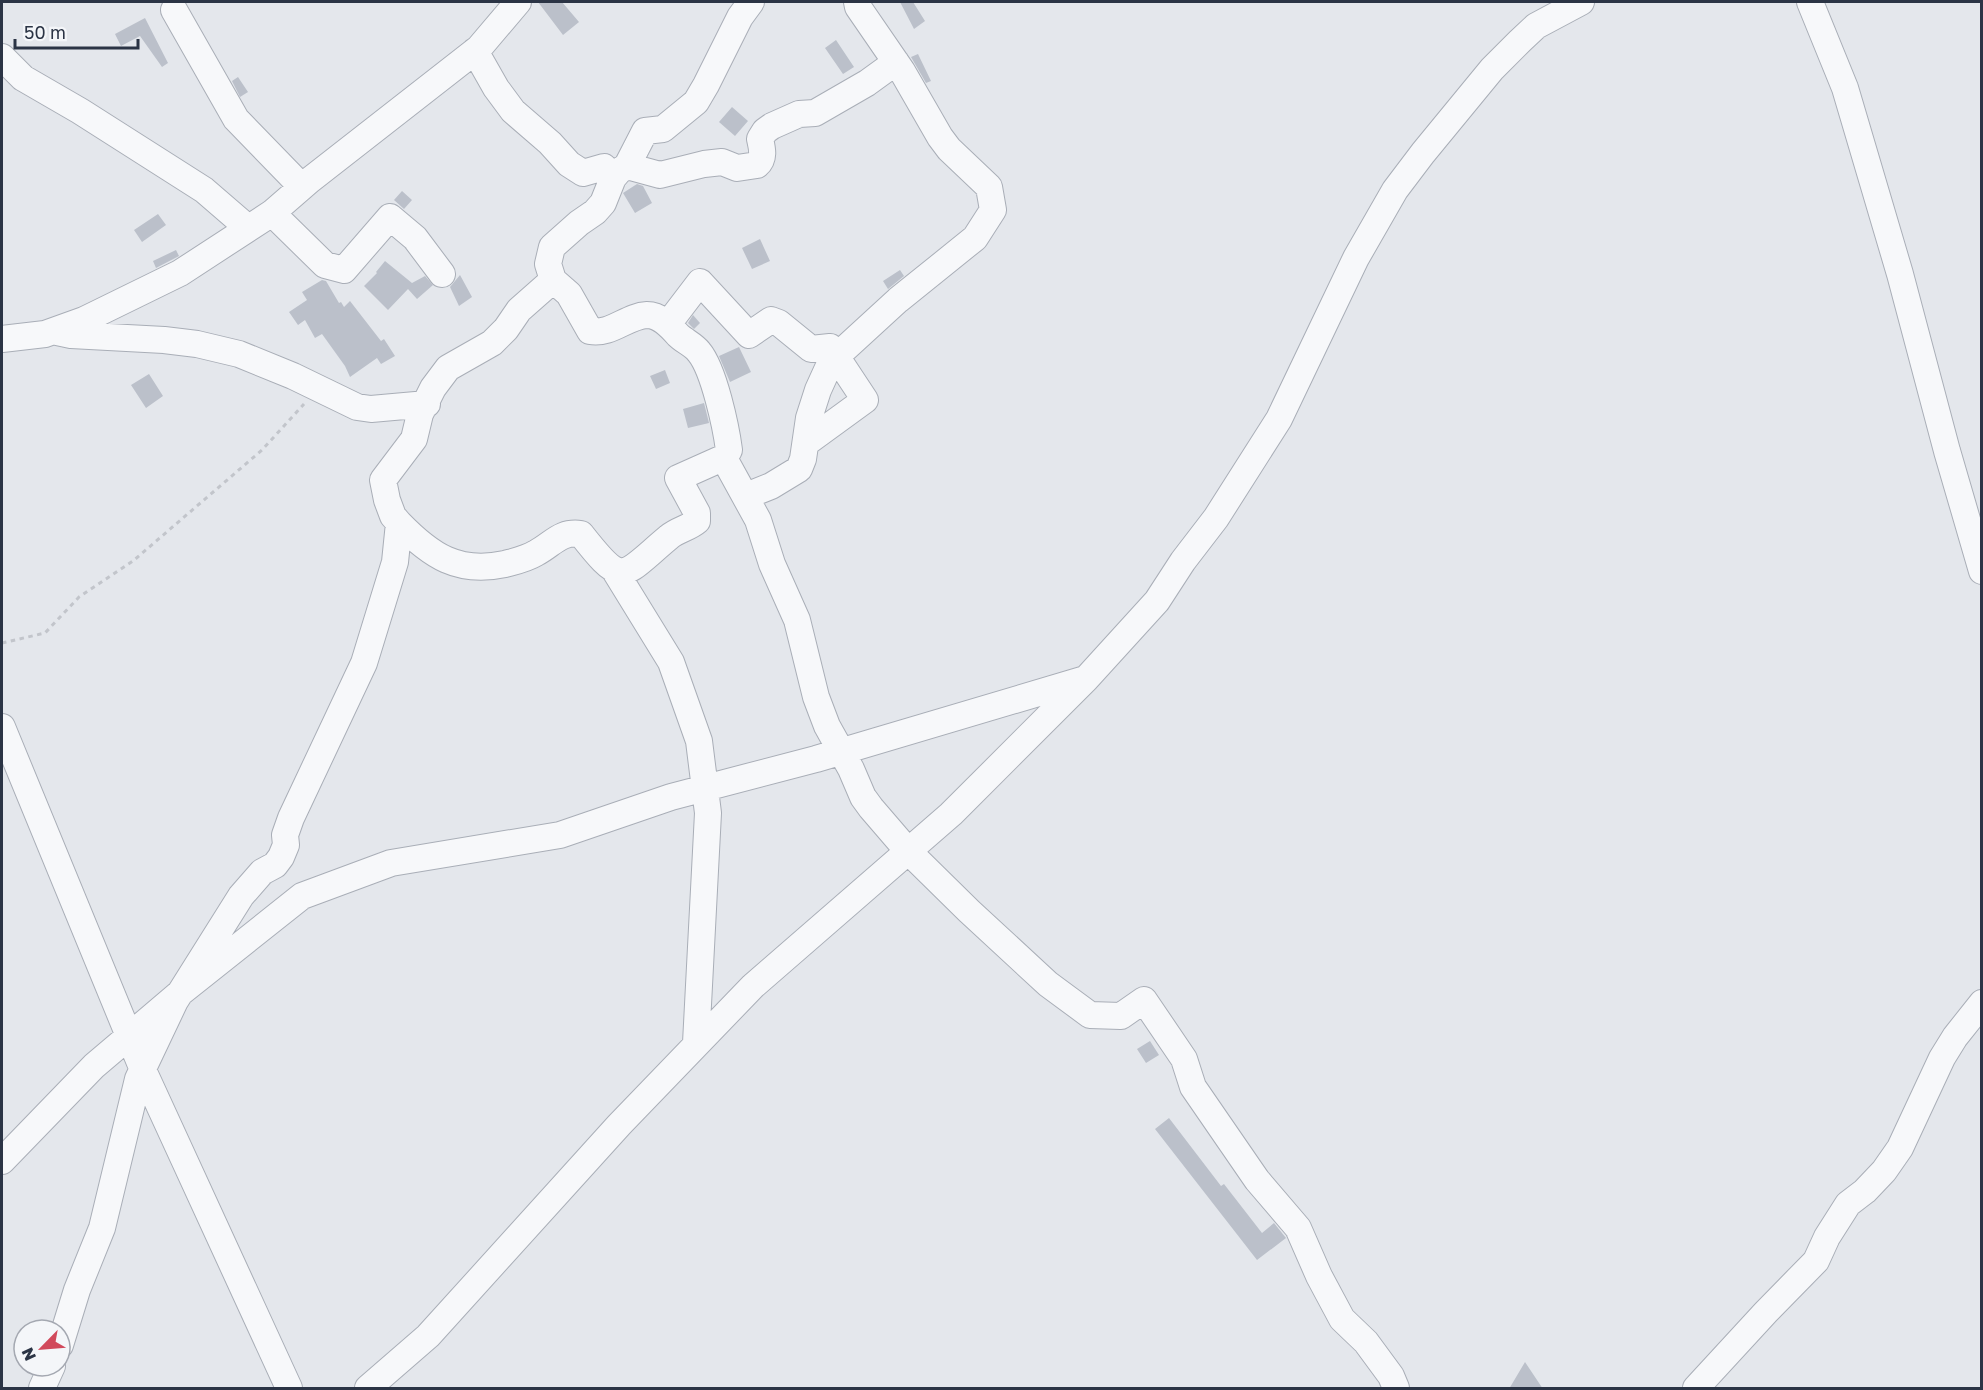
<svg xmlns="http://www.w3.org/2000/svg" width="1983" height="1390" viewBox="0 0 1983 1390" font-family="'Golos Text',sans-serif">
	<style>
		.building { fill: #bbc0ca }
		.lines { fill: none; stroke-linecap: round; stroke-linejoin: round }
		.minor-casing { stroke: #a9aeb7; stroke-width: 28 }
		.path { stroke: #c2c5cb; stroke-width: 3; stroke-dasharray: 4.5 4.5; stroke-linecap: butt }
		.minor { stroke: #f7f8fa; stroke-width: 26 }
	</style>
	<rect width="100%" height="100%" fill="#e4e7ec"/>
	<!-- building -->
	<path class="building" d="M538,2H562L579,22L563,35Z
		M900,2H913L925,21L914,29Z
		M145,18L168,63L162,67L140,36L121,46L115,34Z
		M836,40L854,67L843,74L825,48Z
		M918,54L931,81L926,83L911,57Z
		M238,77L248,92L240,97L232,81Z
		M732,107L748,121L735,136L719,122Z
		M637,184L643,186L652,203L635,213L623,193Z
		M402,191L412,200L404,209L394,200Z
		M158,214L166,225L142,242L134,230Z
		M760,239L770,261L752,269L742,248Z
		M176,250L179,256L156,268L153,261Z
		M385,261L412,283L425,276L433,285L417,299L408,289L388,310L364,286L377,273L376,272Z
		M900,270L904,276L888,289L883,281Z
		M460,275L472,297L459,306L450,287Z
		M322,280L326,281L339,303L341,302L344,307L350,301L381,341L384,339L395,356L381,364L377,358L350,377L345,366L322,334L315,338L305,320L298,325L289,312L307,300L302,292Z
		M693,315L700,323L694,329L688,323Z
		M739,347L751,372L730,382L719,356Z
		M665,370L670,383L656,389L650,376Z
		M149,374L163,396L146,408L131,385Z
		M704,403L709,423L688,428L683,409Z
		M1150,1041L1159,1055L1146,1063L1137,1049Z
		M1169,1118L1221,1186L1224,1184L1262,1233L1274,1223L1286,1238L1257,1260L1155,1129Z
		M1525,1362L1543,1389H1509Z"/>
	<g class="lines">
		<defs>
			<path id="minor" d="M751,2L740,17L706,85L696,102L663,129L645,131L627,166L619,171L613,178L603,203L595,212L579,223L552,247L548,264L553,280L569,294L590,331C611,335 627,316 647,315C660,315 670,326 678,335C684,341 694,345 699,352C714,370 726,427 729,450L725,457V460L758,520L772,564L797,620L816,697L827,726L851,769L863,797L871,808L908,851L969,911L1048,984L1090,1015L1121,1016L1144,1000L1184,1059L1193,1087L1257,1180L1298,1228L1319,1276L1342,1319L1366,1342L1391,1376L1396,1388
				M1810,2L1845,88L1900,274L1947,451L1982,571
				M174,10L236,119L302,187
				M475,51L496,88L513,111L550,143L569,164L583,173L604,167L613,178
				M2,57L23,78L80,111L204,190L248,228
				M627,166L660,175L704,164L722,162L737,168L757,165C765,158 762,148 760,139L765,131L772,126L799,114L815,113L867,83L896,62
				M272,213L325,265L344,270L390,217L415,238L442,274
				M668,324L700,282L749,335L771,320L779,323L811,349L830,347L865,400L806,443
				M57,332L71,335L164,340L197,344L239,354L293,376L357,407L371,409L427,404
				M2,339L45,334L84,320L180,273L272,213L310,180L479,48L518,2
				M746,496L771,486L799,469L803,459L809,418L818,390L828,368L838,355L898,300L975,238L993,210L989,187L949,149L940,137L902,71L858,7L857,2
				M399,523C431,556 458,574 505,564C516,561 526,559 536,553C553,544 560,531 581,534C624,589 621,577 669,537C677,530 689,528 697,521V513L678,478L725,457
				M615,571L671,662L699,741L708,813L696,1043
				M2,727L143,1070L289,1388
				M2,1161L94,1066L180,993L302,896L391,863L560,835L671,797L816,759L1082,680
				M60,1345L77,1290L102,1228L138,1079L175,1001L241,896L262,872L275,865L281,857L286,845L285,835L291,818L364,663L395,562L399,523L393,516L387,500L383,480L414,439L420,414L433,388L448,368L492,343L506,329L519,310L553,280
				M42,1388L52,1366
				M368,1388L428,1336L619,1125L753,986L951,814L1086,679L1157,601L1183,561L1216,518L1279,419L1356,258L1395,190L1423,153L1492,69L1520,41L1536,26L1581,2
				M1696,1388L1766,1312L1816,1261L1827,1237L1848,1204L1865,1191L1884,1171L1900,1148L1942,1058L1955,1037L1982,1003"/>
		</defs>
		<!-- minor casing -->
		<use href="#minor" class="minor-casing"/>
		<!-- path -->
		<path class="path" d="M2,643L45,633L79,597L133,561L262,450L304,404"/>
		<!-- minor -->
		<use href="#minor" class="minor"/>
	</g>
	<!-- border -->
	<rect width="1983" height="1390" fill="none" stroke="#2b3445" stroke-width="6"/>
	<!-- north arrow -->
	<g transform="translate(42 1348) rotate(245)"><circle r="28" fill="#f4f6f9" stroke="#a4a8b1" stroke-width="1.5"/>
	<path d="M0-4.5L10 22L0 15L-10 22Z" fill="#d1495b"/>
	<text y="-9" font-size="16" font-weight="bold" text-anchor="middle" fill="#2b3445">N</text>
	</g>
	<!-- scale -->
	<path d="M15 39v9h123v-9" fill="none" stroke="#2b3445" stroke-width="3"/>
	<text x="24" y="39" font-size="18" fill="#2b3445" stroke="#f4f6f9" stroke-width="4.5" paint-order="stroke">50 m</text>
</svg>
